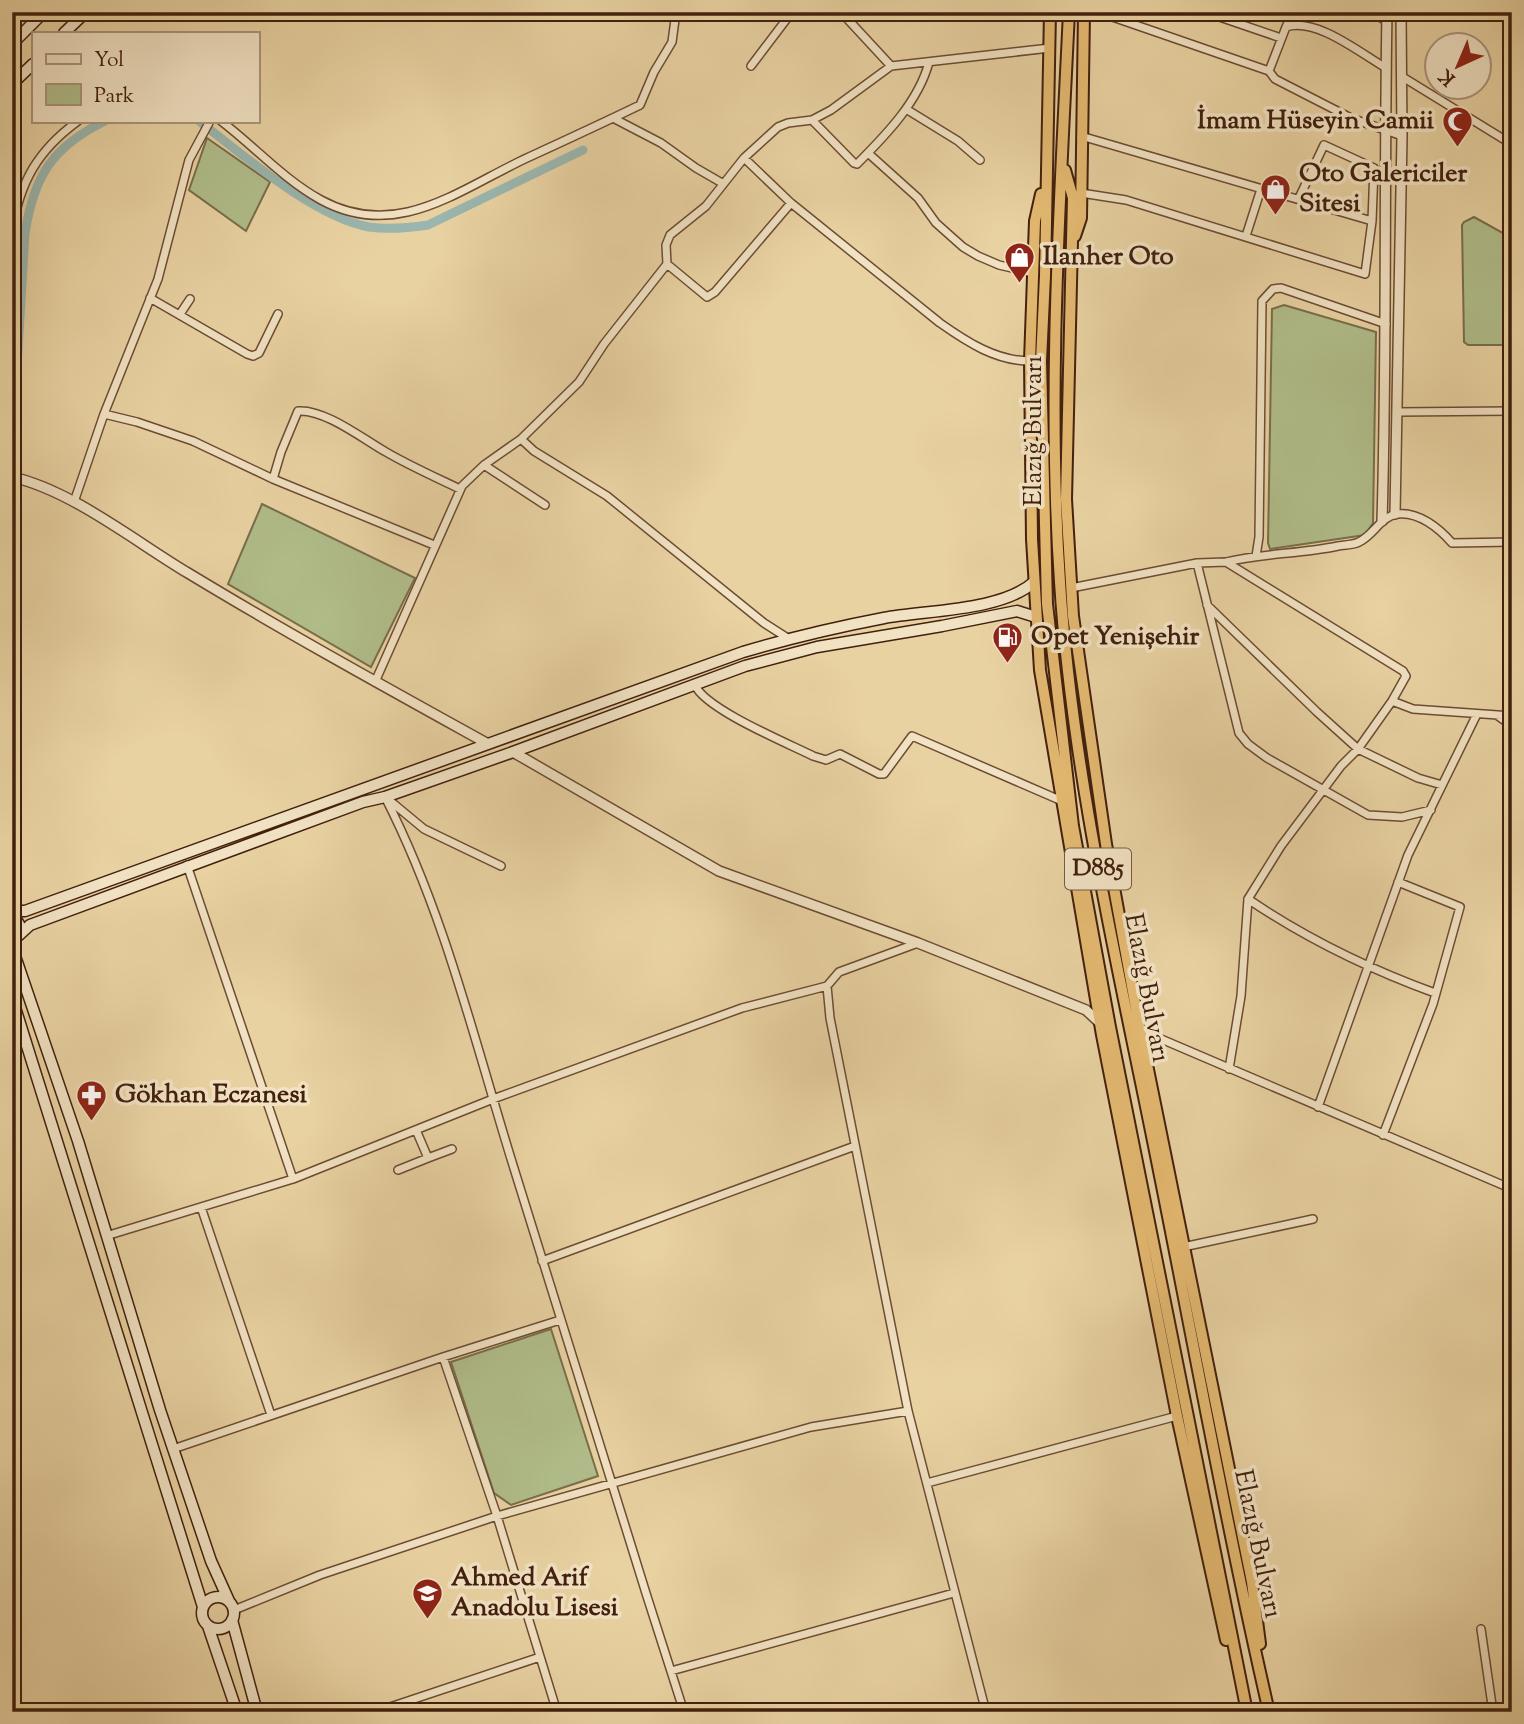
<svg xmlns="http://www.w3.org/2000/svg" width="1524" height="1724" viewBox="0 0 1524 1724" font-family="'Sorts Mill Goudy',serif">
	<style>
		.green { fill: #b0bd8a; stroke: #796e4c; stroke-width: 2 }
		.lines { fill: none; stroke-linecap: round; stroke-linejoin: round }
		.canal { stroke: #9ab6ae; stroke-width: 9 }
		.minor-casing { stroke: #6c4c33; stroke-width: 10 }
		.tertiary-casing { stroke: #6c4c33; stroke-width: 12 }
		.secondary-casing { stroke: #42200e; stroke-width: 13 }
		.trunk-casing { stroke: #42200e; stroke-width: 14 }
		.minor { stroke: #f1e2c3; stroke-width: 7 }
		.tertiary { stroke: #f1e2c3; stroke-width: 9 }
		.secondary { stroke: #f1e2c3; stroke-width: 10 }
		.trunk { stroke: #e4b971; stroke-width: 10 }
		.labels { text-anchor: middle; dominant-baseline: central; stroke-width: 7; stroke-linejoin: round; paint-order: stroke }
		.shield { fill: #f1e2c3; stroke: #765a44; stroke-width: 2 }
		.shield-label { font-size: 24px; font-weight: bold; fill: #42200e }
		.poi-label { font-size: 26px; font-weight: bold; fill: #42200e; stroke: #f1e2c3; text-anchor: start }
		.street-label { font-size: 26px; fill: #42200e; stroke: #f1e2c3 }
	</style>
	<rect width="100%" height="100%" fill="#e9d2a2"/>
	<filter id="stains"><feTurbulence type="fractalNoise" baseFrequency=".00286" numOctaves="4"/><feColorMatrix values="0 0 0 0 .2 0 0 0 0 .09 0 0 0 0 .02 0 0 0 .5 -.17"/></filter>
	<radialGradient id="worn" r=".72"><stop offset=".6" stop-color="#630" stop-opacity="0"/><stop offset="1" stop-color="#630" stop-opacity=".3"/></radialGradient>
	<!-- green -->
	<path class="green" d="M207,138L270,182L246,231L189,190Z
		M1474,217L1512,238V345H1468L1464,342L1462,225L1464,222Z
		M1284,305L1376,332L1373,523L1365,535L1270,549L1268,543L1272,309Z
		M262,504L415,578L371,667L228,584Z
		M551,1329L598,1476L511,1505L494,1493L451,1362Z"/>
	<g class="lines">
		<!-- canal -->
		<path class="canal" d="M199,121C243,155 314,217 369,227C389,230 408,228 428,225L583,150
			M12,450L25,233C34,176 52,147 105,121
			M12,711V735"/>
		<defs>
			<path id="minor" d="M841,12L891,66
				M1098,12L1269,71L1286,27C1316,17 1360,53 1386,68
				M1205,12L1281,38
				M1370,12L1387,21
				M1286,27L1293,12
				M751,66L792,12
				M1269,71L1275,79L1351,118L1402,136
				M1401,76L1505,140L1512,147
				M1508,79L1512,81
				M906,109L958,141L980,160
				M613,118L661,143L696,168L722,183
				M812,120L854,163L857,164C886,135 919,101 929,62
				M221,121C254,146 283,179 321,200C398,242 461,188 529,157C566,140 603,123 640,105L654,72L672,42L676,12
				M1505,140L1512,129
				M868,153L918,198L936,223L963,247L978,256L999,265L1033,273
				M744,158L791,203L940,323C967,342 996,361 1030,361
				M1081,193L1126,200L1365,274L1372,221L1081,136
				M1299,198L1324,145L1374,168L1372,221
				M12,231C20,182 37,151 78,121
				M1246,236L1261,189
				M667,264L707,297L715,292L791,203
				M150,298L247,354L253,356L259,353L278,314
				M180,314L190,299
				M1397,412L1512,411
				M104,414L137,422L193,441L273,479L434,545
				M521,439L534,451L607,496L764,623L789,639
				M484,465L545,505
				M273,479L281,452L298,411C325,409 363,439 386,452C410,466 435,477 460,489
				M74,502L104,414L158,279L189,160L210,121
				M1256,556L1259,537L1262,301L1273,289L1281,288L1386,324
				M1226,562C1263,553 1301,554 1338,546C1344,545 1353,545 1359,542C1374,535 1380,517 1397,514C1418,511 1439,528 1452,543L1512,542
				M1197,563L1239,733L1248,744L1267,758L1368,815L1402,817L1431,810
				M1071,588L1197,563L1226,562L1403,671L1406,676L1392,701L1358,749L1341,766L1281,846L1248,899L1241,996L1229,1069
				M1207,605L1317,712L1358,749L1418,778L1442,785
				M375,682L462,486L484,465L521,439L579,382L604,344L667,264L666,245L670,235L706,206L744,158L778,127L788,123L812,120L831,110L891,66L1050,48
				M695,685C705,709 787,743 813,756L826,760L840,754L879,774H884L912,736L1062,801
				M1392,701L1413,709L1512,716
				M1498,716L1512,726
				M385,797C444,912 474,1039 512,1162C568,1345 625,1529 684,1712
				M389,800L424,829L501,866
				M187,865L293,1179
				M1248,899C1307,939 1369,969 1435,993
				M918,943L839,972L827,986L830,1018L908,1411L986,1712
				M1140,1030L1512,1189
				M1318,1107L1408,855L1477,714
				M416,1130L428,1158L452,1149
				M1383,1135L1433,1004L1460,907L1398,882
				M398,1170L428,1158
				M201,1207L271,1415
				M106,1236L293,1179L493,1099L742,1008L827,986
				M1183,1247L1313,1219
				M542,1261L855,1146
				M443,1357L497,1516L557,1712
				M173,1449L443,1357L560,1320
				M927,1483L1177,1416
				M234,1610L320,1575L497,1516L811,1427L908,1411
				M1481,1629L1493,1712
				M671,1671L954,1593
				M375,1712L540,1657"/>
			<path id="tertiary" d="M12,477C71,490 136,542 188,573C287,633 387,688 488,744
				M1395,514L1402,136L1401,12
				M1382,521C1387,351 1384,182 1387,12
				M513,752L719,871L918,943L1086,1010L1099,1022"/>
			<path id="secondary" d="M64,33L86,12
				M12,44L44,12
				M12,84L33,64
				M12,911H25L743,652C790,638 837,627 884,618C927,610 1002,611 1034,582
				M12,914L19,924L17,937
				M18,936L30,925L363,802L385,797L513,752L745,666L817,647L942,626L1017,611L1036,617
				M15,941V956L78,1141L160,1410L211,1561L229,1601
				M12,998L203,1607
				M202 1613a16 16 0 1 1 32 0a16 16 0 1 1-32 0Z
				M232,1620L257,1712
				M208,1626L237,1712"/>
			<path id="trunk" d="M1050,12L1045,276L1041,361L1047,604L1073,826L1110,1027L1247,1712
				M1069,12C1060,201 1047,393 1060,582C1072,769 1115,953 1152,1136C1191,1328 1225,1521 1269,1712
				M1065,170L1073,198L1066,499L1073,616L1106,844L1140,1030L1252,1582L1260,1644
				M1041,194L1035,221L1030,361L1032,539L1040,670L1102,1035L1177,1416L1226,1640
				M1075,236L1081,218L1084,12"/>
		</defs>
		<!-- minor casing -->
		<use href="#minor" class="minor-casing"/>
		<!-- tertiary casing -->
		<use href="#tertiary" class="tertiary-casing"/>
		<!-- secondary casing -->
		<use href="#secondary" class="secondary-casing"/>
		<!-- trunk casing -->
		<use href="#trunk" class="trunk-casing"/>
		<!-- minor -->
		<use href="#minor" class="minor"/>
		<!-- tertiary -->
		<use href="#tertiary" class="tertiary"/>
		<!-- secondary -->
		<use href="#secondary" class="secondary"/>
		<!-- trunk -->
		<use href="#trunk" class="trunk"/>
	</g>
	<!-- icons -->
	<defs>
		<symbol id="mosque-pin" viewBox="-11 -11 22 30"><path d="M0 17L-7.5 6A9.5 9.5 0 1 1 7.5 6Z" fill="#8f2418" stroke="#f1e2c3"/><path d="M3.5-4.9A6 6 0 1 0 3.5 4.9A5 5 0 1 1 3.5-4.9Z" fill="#fff"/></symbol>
		<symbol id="shop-pin" viewBox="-11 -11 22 30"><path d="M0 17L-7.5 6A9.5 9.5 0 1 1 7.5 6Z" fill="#8f2418" stroke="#f1e2c3"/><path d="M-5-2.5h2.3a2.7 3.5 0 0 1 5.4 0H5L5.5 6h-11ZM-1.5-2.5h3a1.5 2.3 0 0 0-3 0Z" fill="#fff"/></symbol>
		<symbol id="fuel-pin" viewBox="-11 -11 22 30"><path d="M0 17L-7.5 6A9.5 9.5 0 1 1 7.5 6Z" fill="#8f2418" stroke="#f1e2c3"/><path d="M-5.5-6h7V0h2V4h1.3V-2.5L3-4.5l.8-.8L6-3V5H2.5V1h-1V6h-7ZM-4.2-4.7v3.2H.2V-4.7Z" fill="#fff"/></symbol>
		<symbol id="pharmacy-pin" viewBox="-11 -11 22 30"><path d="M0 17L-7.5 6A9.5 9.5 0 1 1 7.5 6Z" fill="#8f2418" stroke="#f1e2c3"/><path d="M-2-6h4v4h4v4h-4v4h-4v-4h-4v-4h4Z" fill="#fff"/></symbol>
		<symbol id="school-pin" viewBox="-11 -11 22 30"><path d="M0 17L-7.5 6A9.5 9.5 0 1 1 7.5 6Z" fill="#8f2418" stroke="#f1e2c3"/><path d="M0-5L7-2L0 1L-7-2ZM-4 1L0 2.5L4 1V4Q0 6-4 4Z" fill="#fff"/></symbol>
	</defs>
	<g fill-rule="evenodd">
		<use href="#mosque-pin" x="1440" y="104" width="35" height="47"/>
		<use href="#shop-pin" x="1258" y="172" width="35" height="47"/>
		<use href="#shop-pin" x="1002" y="240" width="35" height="47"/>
		<use href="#fuel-pin" x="990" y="620" width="35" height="47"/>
		<use href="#pharmacy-pin" x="74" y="1078" width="35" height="47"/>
		<use href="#school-pin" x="410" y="1576" width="35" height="47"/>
	</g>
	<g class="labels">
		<!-- shield labels -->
		<rect class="shield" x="1065" y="848.5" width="66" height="41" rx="5"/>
		<g class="shield-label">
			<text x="1098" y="869">D885</text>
		</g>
		<!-- poi labels -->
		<g class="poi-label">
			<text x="1434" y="121" text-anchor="end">İmam Hüseyin Camii</text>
			<text x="1299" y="174">Oto Galericiler<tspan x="1299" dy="30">Sitesi</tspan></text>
			<text x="1043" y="257">Ilanher Oto</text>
			<text x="1031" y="637">Opet Yenişehir</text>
			<text x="115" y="1095">Gökhan Eczanesi</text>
			<text x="451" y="1578">Ahmed Arif<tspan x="451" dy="30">Anadolu Lisesi</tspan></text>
		</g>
		<!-- street labels -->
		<g class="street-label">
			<text transform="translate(1034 431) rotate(-90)">Elazığ Bulvarı</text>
			<text transform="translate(1146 988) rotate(79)">Elazığ Bulvarı</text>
			<text transform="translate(1257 1544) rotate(78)">Elazığ Bulvarı</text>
		</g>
	</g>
	<!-- margin -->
	<rect width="1524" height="1724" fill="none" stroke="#e9d2a2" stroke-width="42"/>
	<rect x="14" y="14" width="1496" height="1696" fill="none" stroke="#42200e" stroke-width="3.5"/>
	<rect x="21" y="21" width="1482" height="1682" fill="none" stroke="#42200e" stroke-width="2"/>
	<!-- legend -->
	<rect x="32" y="32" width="228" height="91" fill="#f1e2c3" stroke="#ab947b" stroke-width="2"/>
	<rect x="46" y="54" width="35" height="10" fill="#f1e2c3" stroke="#ab947b" stroke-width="2"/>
	<text x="94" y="66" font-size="21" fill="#42200e">Yol</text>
	<rect x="46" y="84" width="35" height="21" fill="#b0bd8a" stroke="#ab947b" stroke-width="2"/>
	<text x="94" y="102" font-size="21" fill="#42200e">Park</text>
	<!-- north arrow -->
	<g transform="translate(1458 66) rotate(224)"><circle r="33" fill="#f1e2c3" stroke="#ab947b" stroke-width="2"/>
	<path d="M0-5L12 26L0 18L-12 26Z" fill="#8f2418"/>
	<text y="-10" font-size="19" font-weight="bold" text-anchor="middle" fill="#42200e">K</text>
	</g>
	<rect width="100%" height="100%" filter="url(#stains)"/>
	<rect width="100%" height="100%" fill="url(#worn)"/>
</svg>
